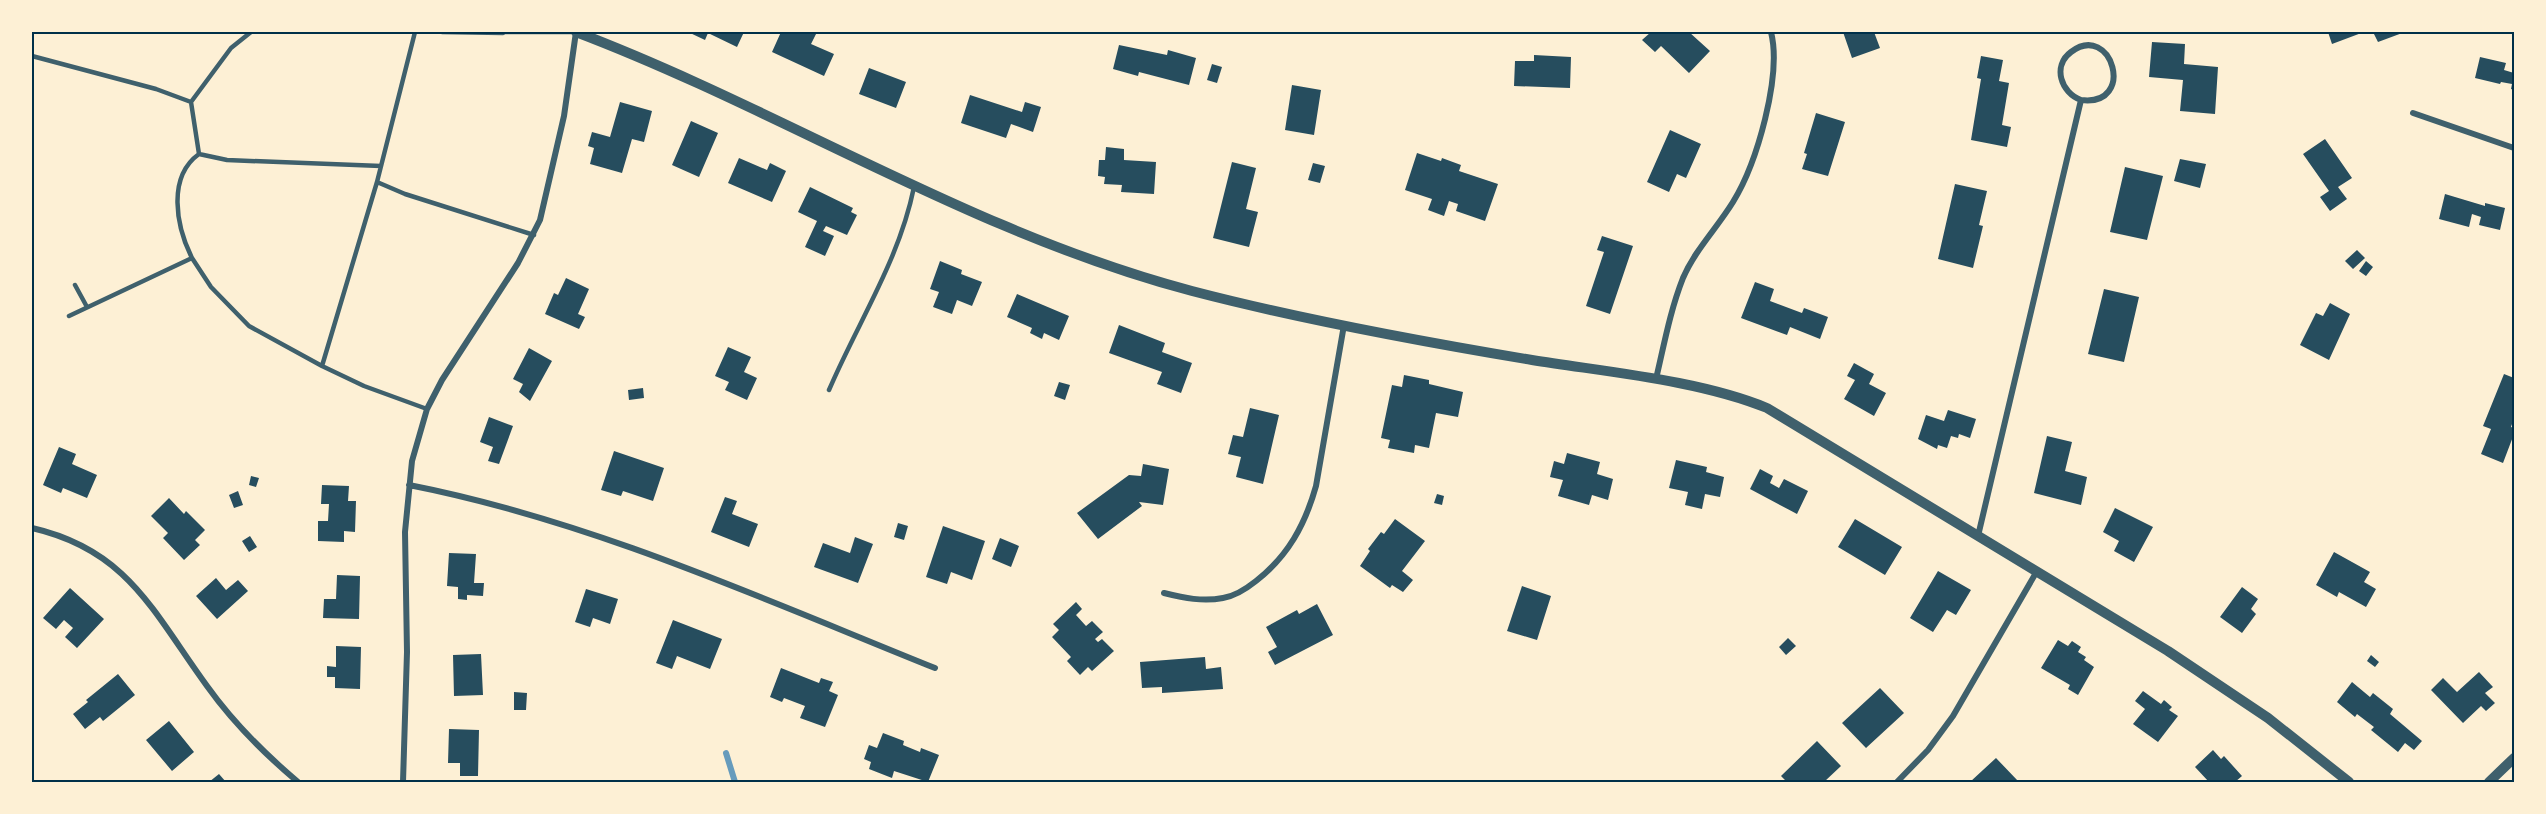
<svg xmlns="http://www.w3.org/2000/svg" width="2546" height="814" viewBox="0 0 2546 814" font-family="Ubuntu,sans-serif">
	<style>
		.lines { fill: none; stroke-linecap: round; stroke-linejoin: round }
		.stream { stroke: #669bbc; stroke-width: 6 }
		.building { fill: #264d5e }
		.service { stroke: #3f606c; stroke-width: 4.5 }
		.minor { stroke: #3f606c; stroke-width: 6 }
		.tertiary { stroke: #3f606c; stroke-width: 10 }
		.neatline { fill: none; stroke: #003049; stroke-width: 2 }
	</style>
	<rect width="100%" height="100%" fill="#fdf0d5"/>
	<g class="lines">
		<!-- stream -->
		<path class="stream" d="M726,753L735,782"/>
	</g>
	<!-- building -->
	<path class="building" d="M688,32H744L737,47L708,33L705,40Z
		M781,32H817L811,44L834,54L824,76L772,52Z
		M1651,32H1689L1710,51L1689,73L1661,46L1655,52L1642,40Z
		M1843,32H1874L1880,48L1852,58Z
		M2328,32H2364L2332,44Z
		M2373,32H2405L2378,42Z
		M2152,42L2185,44L2184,64L2218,67L2215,114L2180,111L2183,80L2149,77Z
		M1119,45L1167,55L1168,50L1196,58L1189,85L1139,72L1138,76L1113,69Z
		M1534,55L1571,57L1570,88L1514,86L1515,61H1534Z
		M1981,56L2003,60L1999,81L2009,83L2002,125L2011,127L2007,147L1971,140L1981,79L1977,78Z
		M2480,57L2506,63L2504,70L2514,73V90L2511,89L2512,84L2501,82L2500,84L2475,78Z
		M1212,64L1222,67L1217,83L1207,80Z
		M869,68L906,82L896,108L859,94Z
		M1292,85L1321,90L1314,135L1285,130Z
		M970,95L1022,112L1025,102L1041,107L1033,132L1011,124L1006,138L961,123Z
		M620,102L652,111L644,142L632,139L622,173L590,164L594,148L588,146L592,132L610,137Z
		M1816,113L1845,122L1828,176L1802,169L1807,154L1804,153Z
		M691,121L718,133L699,177L672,165Z
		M1670,130L1701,144L1686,178L1677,174L1669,192L1647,182Z
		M2325,139L2352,178L2338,187L2347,199L2330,211L2320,197L2329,191L2303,154Z
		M1106,147L1124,149V160L1156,162L1154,194L1121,192L1122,185L1104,184L1105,177L1098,176L1099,160H1105Z
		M1417,153L1441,161L1442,158L1461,165L1459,171L1498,184L1485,221L1456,211L1458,204L1449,201L1444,216L1428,210L1432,199L1405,190Z
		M739,158L767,170L770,163L786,171L772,202L728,183Z
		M2180,159L2206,164L2200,188L2174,181Z
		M1232,162L1256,168L1246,209L1258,212L1249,247L1213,238Z
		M1313,163L1325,166L1320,183L1308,180Z
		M2125,167L2163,176L2147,240L2110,232Z
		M1955,184L1987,191L1979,225L1983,226L1973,268L1938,259Z
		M810,187L853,208L851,212L857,215L847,235L826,226L823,231L834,236L825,256L805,247L817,221L798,212Z
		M2445,194L2485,206V203L2505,208L2500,230L2479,225L2481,217L2472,214L2469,227L2439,219Z
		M1602,236L1633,246L1610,314L1586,306L1604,252L1597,250Z
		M2357,250L2365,258L2353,269L2345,261Z
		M940,261L962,270L961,274L982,282L972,306L957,300L952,314L933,307L939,292L930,289Z
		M2366,261L2373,267L2366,276L2359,271Z
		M566,278L589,289L578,314L585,317L579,329L545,314L554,293L558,295Z
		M1755,282L1774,289L1770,301L1802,313L1804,308L1828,317L1820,339L1790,327L1787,335L1741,318Z
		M2104,289L2139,297L2124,362L2088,354Z
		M1017,294L1069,316L1059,340L1044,333L1042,339L1030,333L1032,328L1007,317Z
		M2330,303L2350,314L2329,360L2300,345L2316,313L2323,316Z
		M1119,325L1165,343L1162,352L1192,363L1181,393L1157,384L1162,372L1109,353Z
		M728,347L751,357L744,372L757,378L747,400L725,390L729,382L715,376Z
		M529,348L552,361L530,401L519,392L523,384L513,379Z
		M1854,363L1874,374L1869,384L1886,393L1874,416L1844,399L1855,380L1847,376Z
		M2504,374L2514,378V418L2511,427L2514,428V434L2503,463L2481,454L2491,429L2483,426Z
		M1404,375L1429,380V384L1463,392L1458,417L1436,413L1429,448L1415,445L1414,453L1388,448L1390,440L1381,438L1392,385L1402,387Z
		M1059,382L1070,385L1065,400L1054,396Z
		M643,388L644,398L629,400L628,390Z
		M1250,408L1279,415L1263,484L1236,477L1241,457L1228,454L1233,435L1243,437Z
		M1948,410L1976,419L1970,438L1959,434L1958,438L1951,436L1947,448L1938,445L1937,449L1918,439L1926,415L1944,421Z
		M489,417L513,426L499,464L488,461L493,447L480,442Z
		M2047,436L2072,442L2065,471L2087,477L2081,505L2034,493Z
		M59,447L76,454L72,464L97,475L87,498L63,488L61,493L43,485Z
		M614,451L664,468L653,501L623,491L621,496L601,490Z
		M1567,453L1600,462L1597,474L1613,479L1608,500L1592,495L1589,505L1558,496L1563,480L1550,477L1554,461L1564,464Z
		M1676,460L1707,467L1706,472L1724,477L1720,497L1705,494L1702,509L1685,505L1688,492L1669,488Z
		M1143,464L1169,469L1163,505L1139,502L1142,506L1098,539L1077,513L1129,475L1141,476Z
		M1760,469L1773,476L1770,483L1779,488L1784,479L1808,491L1797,514L1750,489Z
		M251,476L259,478L256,487L249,485Z
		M322,485L349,486L348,501H356L355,532L344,531V542L318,541V521H328L329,504H321Z
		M238,491L243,505L234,508L229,495Z
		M1437,494L1444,496L1442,505L1434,503Z
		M725,497L737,501L732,514L758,524L749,547L711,532Z
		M169,498L184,514L186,511L205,530L195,540L200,545L184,560L163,538L168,533L151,516Z
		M2115,508L2153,527L2134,562L2114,551L2119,541L2103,532Z
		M1395,519L1425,541L1402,571L1413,580L1403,592L1392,585L1390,588L1360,566L1370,551L1368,549L1381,532L1384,534Z
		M1855,519L1902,547L1885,575L1838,547Z
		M898,523L908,526L904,540L894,537Z
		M943,526L985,541L972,580L951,572L947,584L926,577Z
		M250,536L257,547L249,552L242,541Z
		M855,537L873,544L858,583L814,567L823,543L850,553Z
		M1000,538L1019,546L1011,567L992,559Z
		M2334,552L2370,572L2364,582L2376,589L2366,607L2339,592L2337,597L2316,585Z
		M449,553L476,554L474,583H484L483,596L467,595V600L458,599V587L447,586Z
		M1938,571L1971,590L1956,615L1947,610L1933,632L1910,618Z
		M337,575L360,576L359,619L323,618L324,599H336Z
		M216,578L226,590L238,580L248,591L217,619L196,596Z
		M1522,586L1551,596L1537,640L1507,631Z
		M2242,587L2258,599L2251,609L2256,614L2242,633L2220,617Z
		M70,588L104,619L77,648L65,637L73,628L64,620L56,629L43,618Z
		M586,589L618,599L610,624L593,618L590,627L575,622Z
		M1076,602L1082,609L1076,615L1086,626L1092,621L1103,632L1095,639L1098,642L1102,639L1114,651L1092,671L1088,667L1080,675L1067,661L1071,657L1052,637L1059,630L1053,624Z
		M1317,604L1333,635L1275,665L1268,652L1277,647L1266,627L1297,610L1299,614Z
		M673,620L722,639L710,669L677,656L672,669L656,663Z
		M1788,638L1796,646L1786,655L1779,647Z
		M2058,640L2068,646L2072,641L2081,647L2078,652L2086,657L2084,660L2094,667L2078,695L2068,689L2070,685L2041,668Z
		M336,646L361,647L360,689L335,688V677H327V666L336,667Z
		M481,654L483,695L454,696L453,655Z
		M2371,655L2379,662L2375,667L2367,661Z
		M1205,657L1206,669L1221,667L1223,689L1162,693V687L1142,688L1140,662Z
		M781,668L819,683L821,678L833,682L829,691L838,695L825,727L800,718L805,706L784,698L782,702L770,697Z
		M2479,672L2493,687L2485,693L2495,703L2486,711L2481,706L2463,723L2431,690L2443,678L2457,692Z
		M118,674L135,695L103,721L100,717L85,729L73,714L88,702L86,700Z
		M2352,682L2370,697L2373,693L2393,709L2390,714L2422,741L2414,750L2405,743L2398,752L2371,730L2374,727L2357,714L2355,717L2337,702Z
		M1880,688L1904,713L1866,748L1842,723Z
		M2143,691L2161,704L2164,700L2172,707L2169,710L2178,716L2158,742L2133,724L2145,709L2135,701Z
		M514,692L527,693L526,710H514Z
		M169,721L194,752L172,771L146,740Z
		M449,729L479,730L478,776H460V763H448Z
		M883,733L904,741L903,745L920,752L921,748L939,755L928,782L894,771L892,778L869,769L871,762L864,759L869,745L877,748Z
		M1817,741L1841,766L1824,782H1787L1781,776Z
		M2213,750L2221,759L2224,756L2242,776L2235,782H2209L2195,767Z
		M1996,758L2018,781L2015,782H1970Z
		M219,774L226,782H209Z"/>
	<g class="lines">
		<!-- service -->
		<path class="service" d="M415,32L377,182L405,194L534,235
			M442,32L503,33
			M504,32H576
			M32,56L156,89L191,102
			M199,154L191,102L231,48L251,32
			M192,258L211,287L249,326L322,366L377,182
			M75,285L87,307
			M69,316L192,258C176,226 167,177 199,154L227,160L381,166
			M322,366L364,386L427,409
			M829,390C858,322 899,261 914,187"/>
		<!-- minor -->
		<path class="minor" d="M2413,113L2514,148
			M1656,379C1664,345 1670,311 1683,278C1695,250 1717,228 1733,202C1757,163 1782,76 1771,32
			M409,485C592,521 763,599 935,668
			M32,528C128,550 153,612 207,686C232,721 266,755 298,782
			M1978,536L2081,100C2137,107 2112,21 2071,52C2052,66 2061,93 2081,100
			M1164,593C1184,598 1203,602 1223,598C1236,596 1246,589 1256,581C1288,556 1305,525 1316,486L1344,325
			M403,782L407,652L405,532L412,461L427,409L442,380L518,263L540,220L564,116L576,32
			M1897,782L1928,750L1953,716L2037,571"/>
		<!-- tertiary -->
		<path class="tertiary" d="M576,32C784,111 972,233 1192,291C1303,320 1418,341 1532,360C1606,372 1699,380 1767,408L2168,651L2268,718L2349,782
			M2489,782L2514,758"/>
	</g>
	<!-- border -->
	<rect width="2546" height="814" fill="none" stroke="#fdf0d5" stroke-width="66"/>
	<rect x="33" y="33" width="2480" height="748" class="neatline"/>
</svg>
